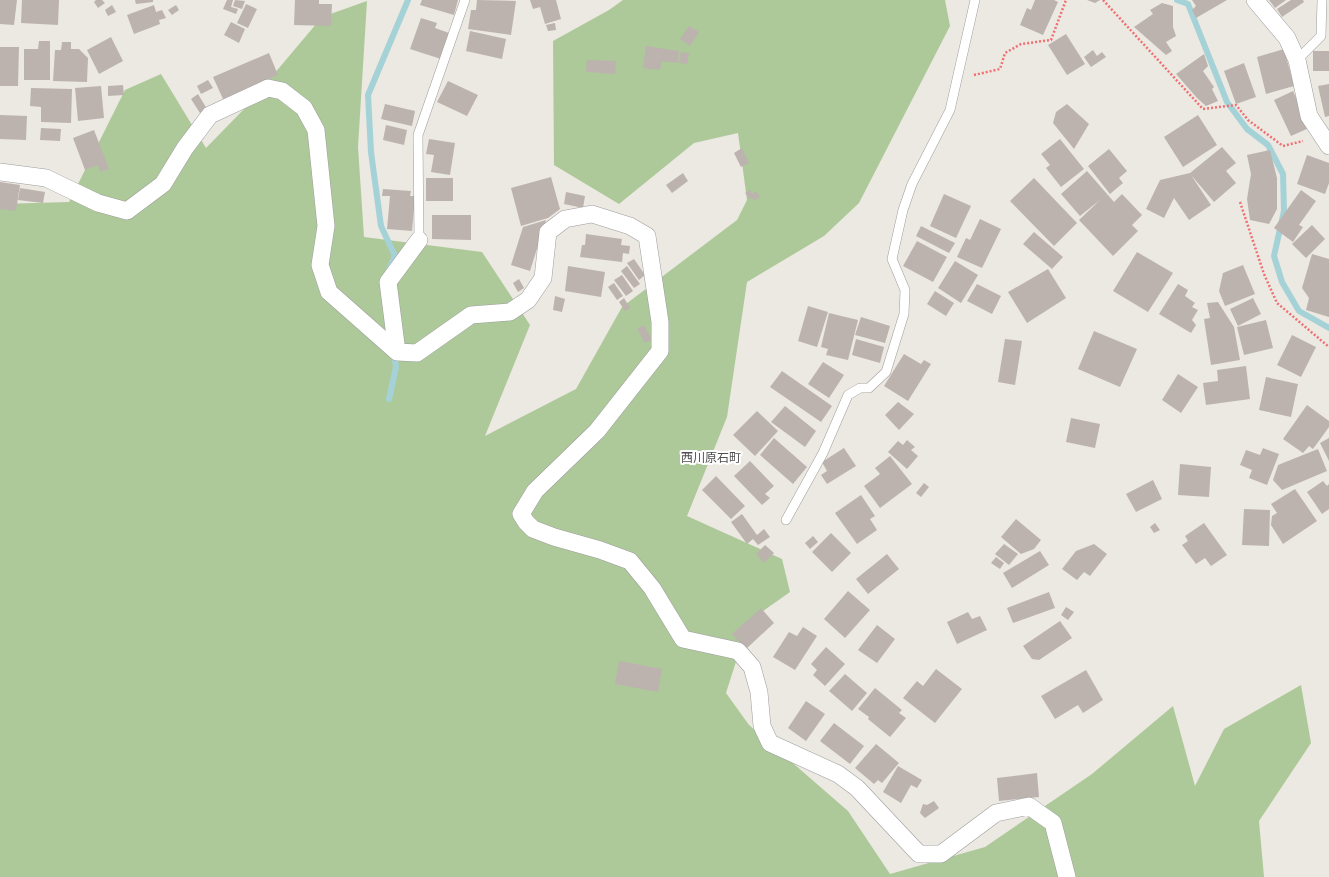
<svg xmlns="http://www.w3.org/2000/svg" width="1329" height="877" viewBox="0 0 1329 877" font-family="Raleway,'Noto Sans JP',sans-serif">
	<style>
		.forest { fill: #adc999 }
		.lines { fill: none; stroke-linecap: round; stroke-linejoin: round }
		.stream { stroke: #a5d2d7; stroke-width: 6 }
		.building { fill: #bcb3af }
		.lane-casing { stroke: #9d9d9d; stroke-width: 10 }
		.street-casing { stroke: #9d9d9d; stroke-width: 18 }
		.path { stroke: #ef7072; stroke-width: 2.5; stroke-dasharray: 2 2; stroke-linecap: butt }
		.lane { stroke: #fff; stroke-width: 9 }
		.street { stroke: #fff; stroke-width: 17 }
		.labels { text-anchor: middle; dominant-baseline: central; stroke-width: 4; stroke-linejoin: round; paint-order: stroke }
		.neighbourhood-label { font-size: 12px; fill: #4f4f4f; stroke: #fff }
	</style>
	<rect width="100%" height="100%" fill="#ece8e2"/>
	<!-- forest -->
	<path class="forest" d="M623,0H945L950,26L859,203L824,236L747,282L727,417L687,516L782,559L790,592L749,621L726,693L749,725L848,811L890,874L985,847L1092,774L1173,706L1195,786L1224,729L1301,685L1311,743L1259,821L1264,877H0V204L69,202L125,90L161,74L206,148L247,106L322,17L367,1L358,147L364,237L482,252L530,325L485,436L576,389L622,307L737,220L747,200L738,133L694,143L619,204L554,165L553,41L609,10Z"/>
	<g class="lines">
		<!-- stream -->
		<path class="stream" d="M1177,0L1188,4L1227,102L1247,129L1268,145L1283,174L1284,211L1274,256L1282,282L1299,311L1329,328
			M389,269L395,256L381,226L371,152L368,95L408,0
			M389,399L396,367L394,354"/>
	</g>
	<!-- building -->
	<path class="building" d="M0,0H17L14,25L0,24Z
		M22,0H59L58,25L21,23Z
		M96,0H102L105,3L98,8L94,2Z
		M135,0H153V2L136,4Z
		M227,0H233L231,7L238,9L236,14L223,9Z
		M235,0L245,1L242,9L233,6Z
		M295,0H319V4H332L331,26L294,25Z
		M422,0H458L454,15L420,5Z
		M477,0L516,1L511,35L468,29L471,10H476Z
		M530,0H556L561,19L545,24L540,7L533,9Z
		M1035,0H1054L1058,2L1043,35L1020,25L1027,8L1031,10Z
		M1087,0H1100L1095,3Z
		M1192,0H1227L1196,18L1192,10L1196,6Z
		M1269,0H1286L1275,8Z
		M1291,0H1303L1304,2L1282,17L1277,9Z
		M1162,3L1173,6V27L1176,36L1166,42L1172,51L1166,55L1134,27L1153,14L1150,10Z
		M246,4L257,9L248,28L237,23Z
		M112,5L116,12L108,16L105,10Z
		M154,5L156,12L162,10L166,18L159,20L160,24L134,34L127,15Z
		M176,5L179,10L172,15L168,10Z
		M421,18L437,23L435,28L449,33L441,59L410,49Z
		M231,22L245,29L239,43L224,35Z
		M555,23L556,30L548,31L546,25Z
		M689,26L699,32L690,46L680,39Z
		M470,31L506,39L502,59L466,51Z
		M1066,34L1085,64L1067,75L1048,45Z
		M111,37L123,61L99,74L87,50Z
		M39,41H50V80H24V49H38Z
		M62,42H71V49H79L88,58L87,82L53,81L55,50H61Z
		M646,46L679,51L678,63L662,61L660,70L643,68Z
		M0,47H19L18,86H0Z
		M1284,49L1294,86L1266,94L1257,57Z
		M1093,50L1097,56L1102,52L1106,57L1091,67L1084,57Z
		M1313,51H1329V71H1313Z
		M681,52L689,53L687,64L679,63Z
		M269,53L278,75L223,99L213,77Z
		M1204,54L1208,66L1203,71L1214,87L1212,89L1218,101L1206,106L1197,98L1176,74Z
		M587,60L616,61L615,74L586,72Z
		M1244,63L1256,97L1236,104L1224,71Z
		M208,80L213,88L201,94L197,86Z
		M448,81L478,95L467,116L437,102Z
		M1329,84V116L1325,117L1318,86Z
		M123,85L124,95L108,96V86Z
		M101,86L104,118L78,121L75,88Z
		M31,88L72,89L71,123L41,122V107L30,106Z
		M1293,91L1309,128L1291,136L1274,100Z
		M198,94L207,109L200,113L191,99Z
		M385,104L415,111L412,126L381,119Z
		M1067,104L1089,124L1074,149L1053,123L1056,112Z
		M0,115L27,116L26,140L0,139Z
		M1198,115L1217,145L1183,167L1164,137Z
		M386,125L407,130L404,145L383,140Z
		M41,128L61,129L60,141L40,140Z
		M94,130L109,169L100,172L98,165L85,170L73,138Z
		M429,139L455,143L450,175L431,172L434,155L426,154Z
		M1060,139L1084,169L1061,187L1046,168L1050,165L1041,154Z
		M1222,147L1236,163L1226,171L1236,183L1214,202L1191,175L1211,205L1189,220L1174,198L1164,218L1146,209L1160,180L1190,173Z
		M742,148L749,163L741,167L734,153Z
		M1109,149L1127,171L1119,178L1123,183L1110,194L1088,166Z
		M1270,150L1277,178V209L1269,224L1250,220L1247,199L1251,174L1247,155Z
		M1307,155L1329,163V183L1325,194L1297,184Z
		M1087,171L1114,202L1122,194L1142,215L1132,225L1138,231L1113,256L1079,220L1100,200L1080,216L1061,194Z
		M683,173L688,181L672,193L666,185Z
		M551,177L560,209L548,218L521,226L511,188Z
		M426,178H453V201H426Z
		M1034,178L1077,223L1054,246L1010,201Z
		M0,182L20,185L16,211L0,209Z
		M20,188L45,192L43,203L18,200Z
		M383,189L411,191L410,196H415L412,231L387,229L390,196H382Z
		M750,190L752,194L756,191L760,197L754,201L752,198L750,199L745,193Z
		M1301,190L1316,201L1299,225L1303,227L1293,242L1274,228Z
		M566,192L585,196L583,208L564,204Z
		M944,194L971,206L956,238L930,226Z
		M432,215H471V240L432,239Z
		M980,219L1001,229L982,268L957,257L966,238L970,240Z
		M546,220L530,271L511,265L523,227Z
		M1312,225L1325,239L1306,258L1292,244Z
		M921,226L955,243L949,253L916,236Z
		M1034,232L1063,257L1052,269L1023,244Z
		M586,234L622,239L621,245L630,246L629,254L623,253L622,262L580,257L582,245H585Z
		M917,241L947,257L933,282L903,266Z
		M1137,252L1173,273L1148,312L1113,291Z
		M1312,254L1329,259V317L1306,310L1309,298L1302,288Z
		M634,259L645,275L639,280L627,263Z
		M955,261L978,275L961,303L938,288Z
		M1243,265L1255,294L1225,306L1219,291L1223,273Z
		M568,266L605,272L601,297L565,291Z
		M627,266L640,284L634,288L621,271Z
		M1048,269L1066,298L1027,323L1008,292Z
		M622,275L633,291L626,296L614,280Z
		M519,279L524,288L518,292L513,283Z
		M614,283L623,296L617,300L608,287Z
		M977,284L1001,296L992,314L967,301Z
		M1178,284L1188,290L1185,296L1195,303L1192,307L1198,310L1192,320L1196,325L1191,333L1159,314Z
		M935,291L954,303L946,316L927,304Z
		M555,296L565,299L562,312L553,310Z
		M624,298L630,308L625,311L619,302Z
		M1253,298L1261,314L1238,326L1230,309Z
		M1218,302L1234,327L1240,360L1211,365L1204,319L1210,318L1207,303Z
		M808,306L828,312L817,347L798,341Z
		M829,313L858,320L848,360L826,355L828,349L821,347Z
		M861,317L890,326L885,343L855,335Z
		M1266,320L1273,348L1244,355L1237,327Z
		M644,325L652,340L645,343L637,329Z
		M1094,331L1137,349L1120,387L1078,369Z
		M1292,335L1316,347L1301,377L1277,365Z
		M856,339L884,347L880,363L852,355Z
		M1005,339L1022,341L1015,385L998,382Z
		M904,354L921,364L924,360L931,364L908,401L884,386Z
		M823,362L844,375L829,398L808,384Z
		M1246,366L1250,399L1206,405L1203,383L1218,381L1217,370Z
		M782,371L832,406L821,422L770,387Z
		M1178,374L1198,387L1181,413L1162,400Z
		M1266,377L1298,384L1291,417L1259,410Z
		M898,402L914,414L899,430L885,415Z
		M1307,405L1329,421V427L1313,449L1309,446L1303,453L1283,439Z
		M785,406L816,431L805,447L771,422Z
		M757,411L778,431L755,456L733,435Z
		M1071,418L1100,424L1095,448L1066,442Z
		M774,438L807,467L793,484L760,455Z
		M1329,438V461L1320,443Z
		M907,440L915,447L911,450L918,456L907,469L888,452L898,441L903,445Z
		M844,448L856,466L827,484L821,475L827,471L822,462Z
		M1263,448L1279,454L1267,485L1249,478L1252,470L1240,465L1246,450L1260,455Z
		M1318,449L1327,471L1282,490L1273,480L1278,465Z
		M890,456L912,484L880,508L864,486L880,474L875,468Z
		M750,461L774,486L765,494L770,498L762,505L734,476Z
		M1180,464L1211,467L1209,497L1178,495Z
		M716,476L745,506L731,519L702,490Z
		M1153,480L1162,499L1136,512L1126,494Z
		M1323,481L1327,486L1329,484V509L1322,514L1307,492Z
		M924,483L929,487L921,497L916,493Z
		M1295,489L1317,521L1283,544L1271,525L1272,516L1277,513L1271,504Z
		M861,495L875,516L870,519L877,530L857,544L835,513Z
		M1244,509L1270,510L1269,546L1242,545Z
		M742,514L757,535L764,529L770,537L758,545L753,539L747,544L731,522Z
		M1016,519L1041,540L1034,549L1021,554L1001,537Z
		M1155,523L1160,530L1154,533L1150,527Z
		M1204,523L1227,555L1211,566L1205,558L1196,564L1182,545L1188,541L1185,536Z
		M831,533L851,553L832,572L812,552Z
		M813,536L818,542L810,549L805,543Z
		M1004,544L1018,554L1009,565L995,554Z
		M1094,544L1107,554L1090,576L1084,572L1077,580L1062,569L1076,551Z
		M765,545L774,553L764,563L756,554Z
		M1040,551L1049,565L1012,588L1003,573Z
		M887,554L899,569L868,594L856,579Z
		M996,557L1004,563L1000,569L991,563Z
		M848,591L870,610L845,638L824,619Z
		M1049,592L1055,608L1013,623L1007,608Z
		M1066,607L1074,612L1068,620L1061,615Z
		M761,608L774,623L746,649L732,634Z
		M968,612L972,619L980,616L987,630L957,644L947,622Z
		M1060,621L1072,638L1039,660L1032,659L1023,646Z
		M877,625L895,639L877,663L858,650Z
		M803,627L817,636L795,670L773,657L789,632L797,636Z
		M826,647L845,664L825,686L813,675L817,670L811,664Z
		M619,661L662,669L658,692L615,684Z
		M936,669L962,689L935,723L903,698L917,681L923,686Z
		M1086,670L1103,700L1083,713L1078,705L1055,719L1041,696Z
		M845,674L867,693L852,711L829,691Z
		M875,688L902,710L899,713L906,718L890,737L868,719L869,717L858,709Z
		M806,701L825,714L806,741L788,728Z
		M834,723L864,746L850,764L820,741Z
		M876,744L899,763L882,783L878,780L874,784L855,768Z
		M898,766L922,780L917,788L911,785L901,803L883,792Z
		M1037,773L1039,797L999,801L997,778Z
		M934,801L939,808L925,818L920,813L923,804L927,805Z"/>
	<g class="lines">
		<defs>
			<path id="lane" d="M1297,60L1321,36L1322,0
				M419,240L418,135L465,0
				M786,520L823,453L848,395L860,388H869L886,372L904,314L905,290L892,259L903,210L912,184L950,110L975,0"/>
			<path id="street" d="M1255,0L1287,38L1297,60L1309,116L1329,146
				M0,172L46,178L98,203L127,211L163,184L185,148L210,115L268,88L282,91L304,108L316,130L326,226L320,265L329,292L397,352L417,353L471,315L510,312L528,300L543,278L548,232L565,219L592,214L630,226L647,236L660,322V351L597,431L535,491L521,514L526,522L533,529L554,537L600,550L630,561L652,588L683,639L738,651L752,667L759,692L762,726L770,743L838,774L857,788L919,854H941L996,813L1029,806L1053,823L1067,877
				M397,352L388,282L419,240"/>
		</defs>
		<!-- lane casing -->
		<use href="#lane" class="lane-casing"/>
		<!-- street casing -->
		<use href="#street" class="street-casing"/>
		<!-- path -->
		<path class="path" d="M1103,0L1203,109L1236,105L1248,120L1283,146L1303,141
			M974,75L1000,69L1005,53L1021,44L1051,40L1066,0
			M1240,202L1264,274L1277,303L1329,347"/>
		<!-- lane -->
		<use href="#lane" class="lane"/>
		<!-- street -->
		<use href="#street" class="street"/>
	</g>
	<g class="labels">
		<!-- neighbourhood labels -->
		<g class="neighbourhood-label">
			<text x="711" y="458">西川原石町</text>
		</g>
	</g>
</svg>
